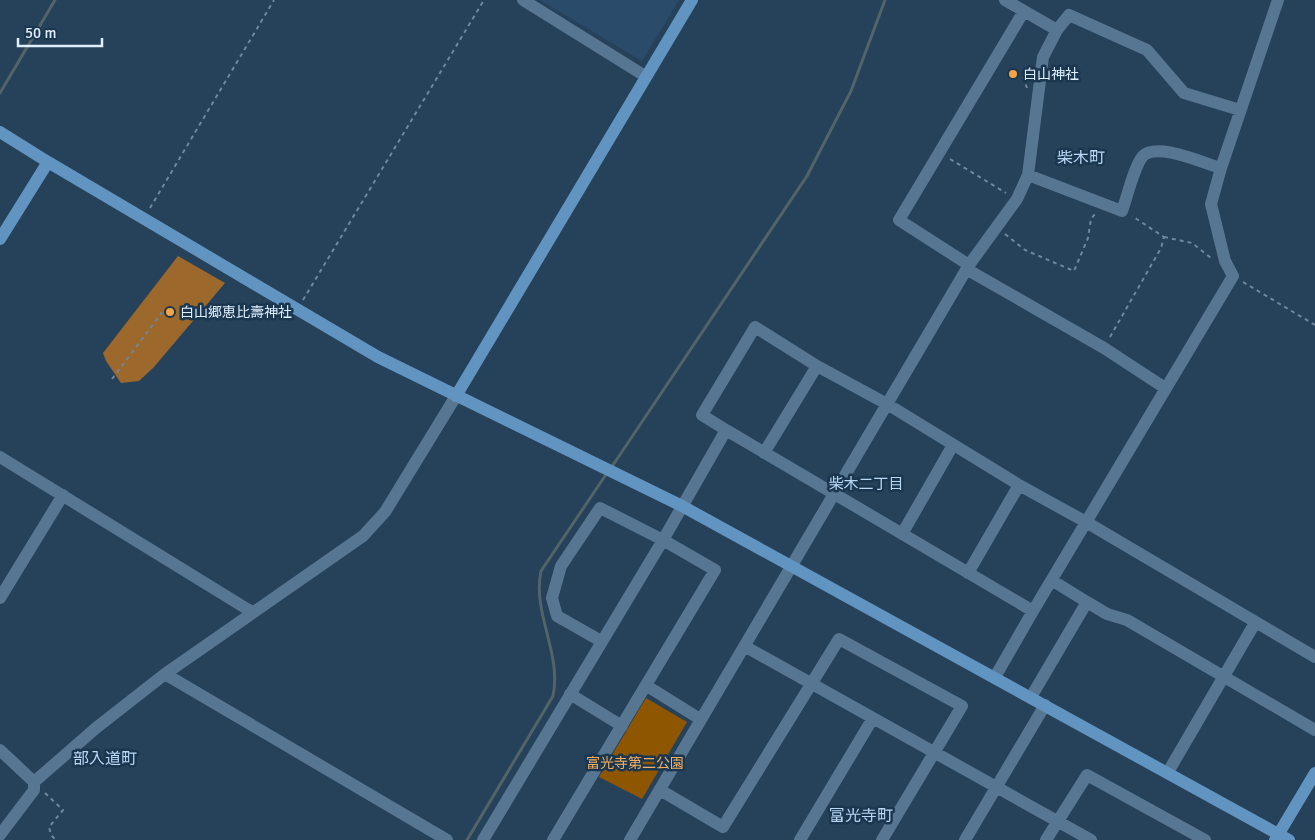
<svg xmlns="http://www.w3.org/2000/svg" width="1315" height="840" viewBox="0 0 1315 840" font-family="Signika,'Noto Sans JP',sans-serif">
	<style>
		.built { fill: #2a4b69 }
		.green { fill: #8f5600 }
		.forest { fill: #9d682b }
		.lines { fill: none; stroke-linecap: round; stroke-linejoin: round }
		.stream { stroke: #526468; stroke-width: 3 }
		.path { stroke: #70869c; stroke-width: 2; stroke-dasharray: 4 4; stroke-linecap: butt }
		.street { stroke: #577692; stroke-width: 12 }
		.secondary { stroke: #6294c1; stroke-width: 12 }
		.poi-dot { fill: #f4a344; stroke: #1b364f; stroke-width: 2 }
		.labels { text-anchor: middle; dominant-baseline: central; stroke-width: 5; stroke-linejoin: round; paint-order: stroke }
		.poi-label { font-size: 14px; fill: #dfefff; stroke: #1b364f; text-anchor: start }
		.park-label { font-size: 14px; fill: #f6b062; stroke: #1b364f }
		.neighbourhood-label { font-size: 15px; fill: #b7d7f5; stroke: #1b364f }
		.quarter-label { font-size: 16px; fill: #b7d7f5; stroke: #1b364f }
	</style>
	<rect width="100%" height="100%" fill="#26415a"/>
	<!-- built -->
	<path class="built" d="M540,0H679L642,61Z"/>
	<!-- green -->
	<path class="green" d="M646,698L687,722L642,799L599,777Z"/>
	<!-- forest -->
	<path class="forest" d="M178,256L225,283L154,367L139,381L121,383L106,361L103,353Z"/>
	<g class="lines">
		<!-- stream -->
		<path class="stream" d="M0,93L55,0
			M611,468L807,176L851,91L885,0
			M467,840L553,696C562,653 532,613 541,571L607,473"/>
		<!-- path -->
		<path class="path" d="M1023,77L1027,88
			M950,159L1006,193
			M150,208L274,0
			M1005,234L1025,250L1074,271L1088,238L1091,219L1095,214
			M1164,237L1192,243L1211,258
			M1243,282L1315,325
			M303,300L484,0
			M1110,337L1161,248L1164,237L1132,216
			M112,379L163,311
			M45,793L63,810L49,827L51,835L56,840"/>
		<!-- street -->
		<path class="street" d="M523,0L645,76
			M1005,0L1057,30L1069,15L1147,50L1184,93L1240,110
			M1028,175L1122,211C1127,198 1134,166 1143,156C1157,142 1203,163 1221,168
			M969,265L899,220L1024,11
			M968,270L1104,348L1165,388
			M726,430L702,415L755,327L817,366L887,404L1019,485L1086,522L1315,657
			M764,453L817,366
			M0,457L252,612
			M902,534L953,445
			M968,573L1019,485
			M1053,581L1087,602
			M0,598L63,495
			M746,647L1091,840
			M165,674L447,840
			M995,677L1033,611
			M647,686L700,719
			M570,694L622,726
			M1031,697L1087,602L1107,614L1127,620L1315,730
			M0,750L34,782L96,728L165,674L363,536L385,512L456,396
			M1168,772L1255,623
			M660,790L723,827L839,639L962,706L882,840
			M0,835L34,790V782
			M483,840L663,540L600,508L561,566L552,598L557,616L601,641
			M553,840L715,570L663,540L726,430L1033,611L1233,276L1225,261L1211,204L1221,168L1278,0
			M630,840L969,265L1017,199L1028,175L1043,57L1057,30
			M800,840L873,718
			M965,840L1045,705
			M1046,840L1087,775L1205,840"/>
		<!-- secondary -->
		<path class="secondary" d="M0,132L48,162
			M0,239L48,162L378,357L682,506L1289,840
			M456,396L692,0
			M1275,840L1315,773"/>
	</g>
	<!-- markers -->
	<g class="poi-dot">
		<circle cx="1013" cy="74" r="5"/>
		<circle cx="170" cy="312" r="5"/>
	</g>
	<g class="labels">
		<!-- poi labels -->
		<g class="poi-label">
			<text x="1023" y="74">白山神社</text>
			<text x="180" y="312">白山郷恵比壽神社</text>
		</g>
		<!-- park labels -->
		<g class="park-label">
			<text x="635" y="763">富光寺第二公園</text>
		</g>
		<!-- neighbourhood labels -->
		<g class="neighbourhood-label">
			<text x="866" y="484">柴木二丁目</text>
		</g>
		<!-- quarter labels -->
		<g class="quarter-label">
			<text x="1081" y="158">柴木町</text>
			<text x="105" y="759">部入道町</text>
			<text x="861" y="816">富光寺町</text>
		</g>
	</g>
	<!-- scale -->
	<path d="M18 38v8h84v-8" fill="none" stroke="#dfefff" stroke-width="2.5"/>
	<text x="25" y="38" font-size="15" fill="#dfefff" stroke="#1b364f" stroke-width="4" paint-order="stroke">50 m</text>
</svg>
